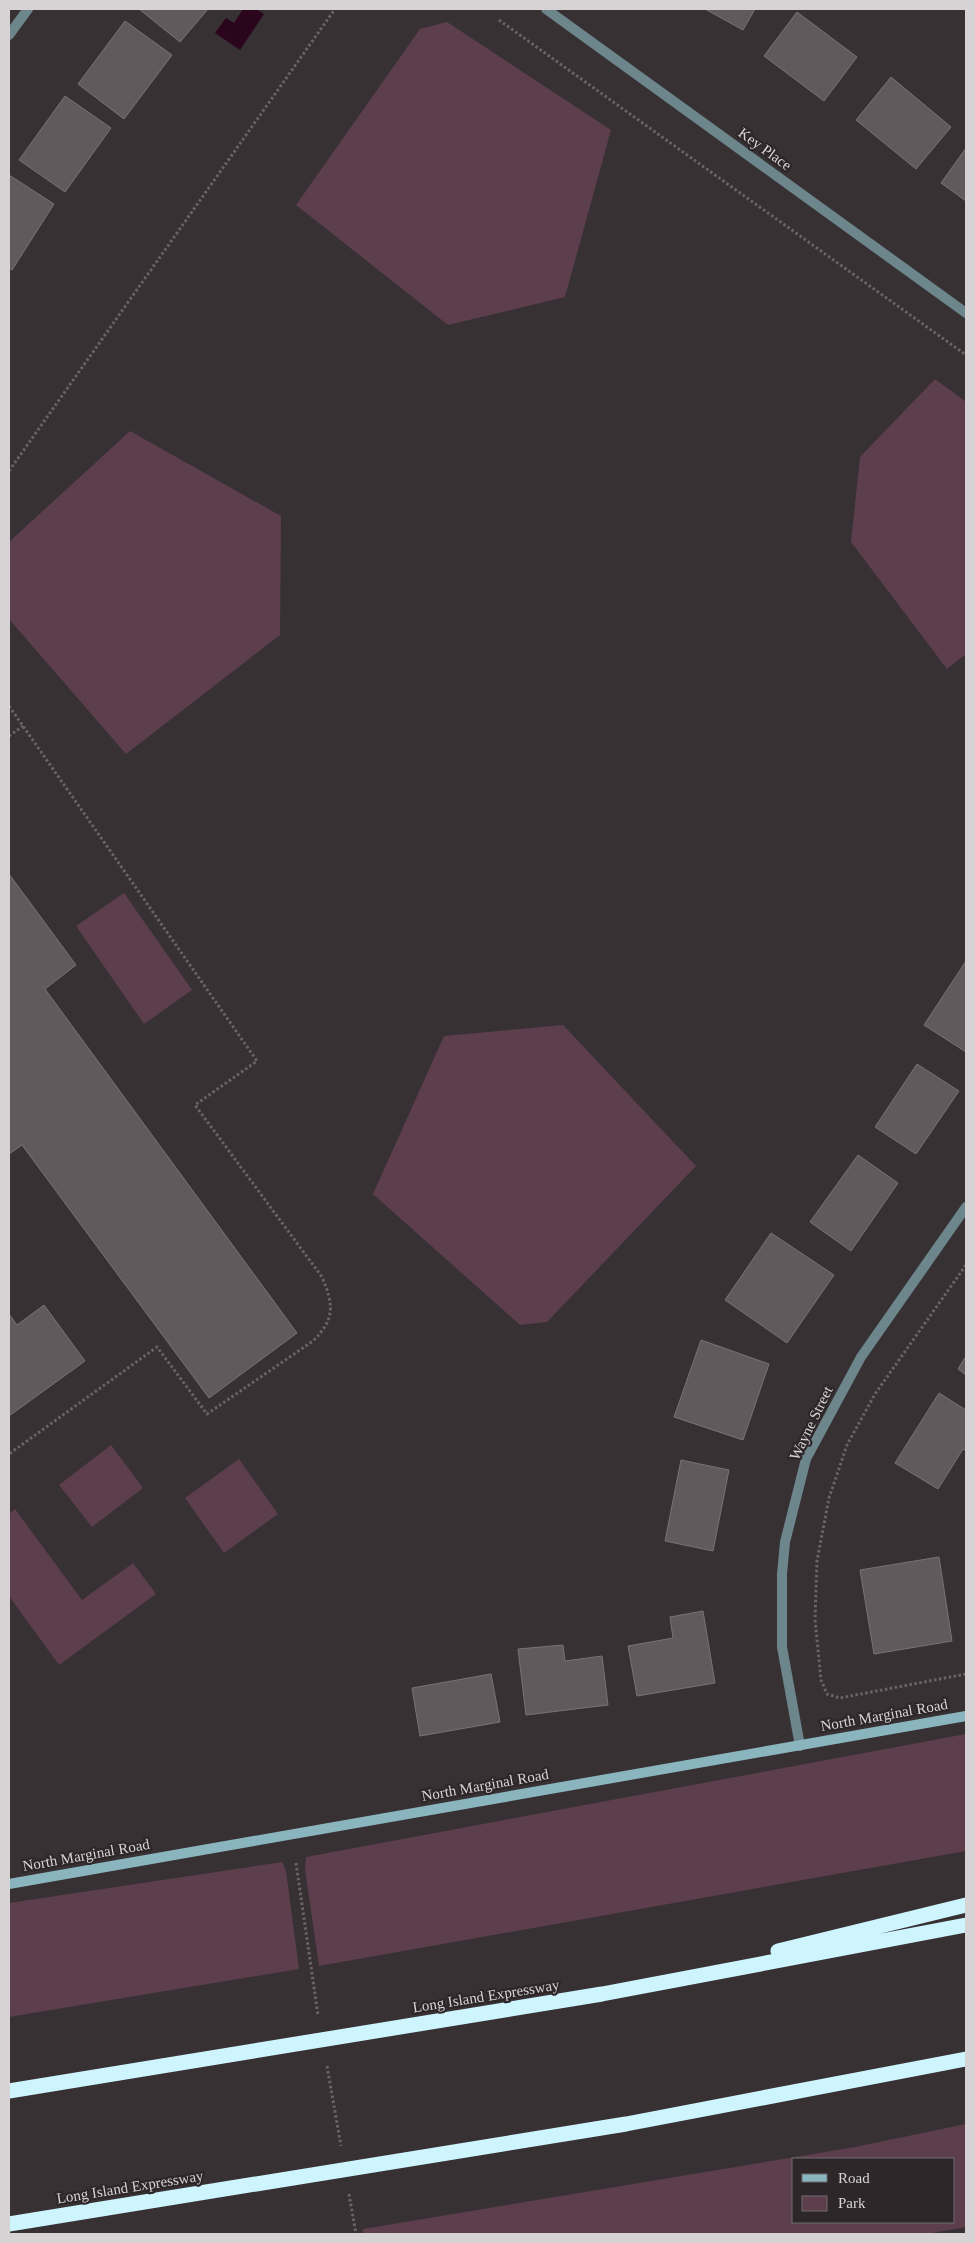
<svg xmlns="http://www.w3.org/2000/svg" width="975" height="2243" viewBox="0 0 975 2243" font-family="Georgia,serif">
	<style>
		.green { fill: #5d3e4d; fill-rule: evenodd }
		.water { fill: #2b051b }
		.building { fill: #615a5d; stroke: #7a7376 }
		.lines { fill: none; stroke-linecap: round; stroke-linejoin: round }
		.path { stroke: #696466; stroke-width: 3; stroke-dasharray: 2.5 2.5; stroke-linecap: butt }
		.street { stroke: #6c868c; stroke-width: 10 }
		.secondary { stroke: #8bb5be; stroke-width: 10 }
		.highway { stroke: #cef5fd; stroke-width: 15 }
		.labels { text-anchor: middle; dominant-baseline: central; stroke-width: 4.5; stroke-linejoin: round; paint-order: stroke }
		.street-label { font-size: 15px; fill: #d7d3d5; stroke: #2d272a }
	</style>
	<rect width="100%" height="100%" fill="#373134"/>
	<!-- green -->
	<path class="green" d="M447,22L611,130L565,297L448,325L296,205L420,29Z
		M935,379L966,402V654L947,669L851,542L860,457Z
		M130,431L281,516L280,635L126,754L9,619V542Z
		M124,893L192,990L144,1024L76,926Z
		M563,1025L696,1166L547,1322L520,1325L373,1194L444,1036Z
		M111,1445L143,1488L92,1527L59,1485Z
		M239,1459L278,1514L224,1553L185,1498Z
		M15,1509L82,1600L133,1563L156,1594L59,1665L9,1596V1514Z
		M966,1734V1851L319,1966L305,1869L306,1857Z
		M282,1862L286,1871L299,1969L9,2017V1903Z
		M966,2124V2227L926,2234H363V2229L855,2147ZM794,2159H954V2222H794Z"/>
	<!-- water -->
	<path class="water" d="M243,9H256L264,14L240,50L215,33L226,18L234,23Z"/>
	<!-- building -->
	<path class="building" d="M139,9H208L180,42Z
		M705,9H755L743,30Z
		M797,12L857,57L824,101L764,56Z
		M125,21L172,55L124,119L78,84Z
		M891,77L951,127L916,169L856,120Z
		M65,96L111,128L65,192L19,160Z
		M966,148V201L941,183Z
		M9,175L54,204L12,270L9,268Z
		M9,874L76,965L45,989L297,1333L209,1398L22,1145L9,1154Z
		M966,961V1052L924,1025Z
		M917,1064L959,1091L916,1154L875,1127Z
		M858,1155L898,1183L851,1251L810,1222Z
		M771,1233L834,1275L787,1343L725,1300Z
		M44,1305L85,1361L9,1416V1314L17,1325Z
		M701,1340L769,1364L743,1440L674,1417Z
		M966,1356V1375L958,1369Z
		M939,1393L966,1410V1451L963,1449L938,1489L895,1463Z
		M681,1460L729,1470L713,1551L665,1541Z
		M939,1557L952,1641L874,1654L860,1570Z
		M703,1611L715,1683L637,1696L628,1646L673,1638L670,1617Z
		M563,1645L565,1661L602,1656L608,1705L526,1715L518,1649Z
		M491,1674L500,1722L420,1736L412,1688Z"/>
	<g class="lines">
		<!-- path -->
		<path class="path" d="M499,20L966,355
			M9,471L335,9
			M9,706L257,1061L195,1105L322,1277C334,1305 335,1319 313,1341L207,1414L157,1347L9,1454
			M9,736L23,726
			M966,1265L875,1394L847,1445L829,1498L817,1561L815,1619L821,1680L827,1694L840,1698L966,1674
			M296,1863L318,2015
			M327,2066L341,2146
			M349,2194L356,2234"/>
		<!-- street -->
		<path class="street" d="M546,9L966,313
			M9,35L28,9
			M800,1746L782,1647V1574L785,1542L806,1459L861,1357L966,1207"/>
		<!-- secondary -->
		<path class="secondary" d="M9,1884L966,1716"/>
		<!-- highway -->
		<path class="highway" d="M778,1951L966,1905
			M9,2091L602,1994L966,1925
			M9,2224L626,2124L966,2059"/>
	</g>
	<g class="labels">
		<!-- street labels -->
		<g class="street-label">
			<text transform="translate(765 149) rotate(36)">Key Place</text>
			<text transform="translate(811 1423) rotate(-64)">Wayne Street</text>
			<text transform="translate(884 1715) rotate(-10)">North Marginal Road</text>
			<text transform="translate(485 1785) rotate(-10)">North Marginal Road</text>
			<text transform="translate(86 1855) rotate(-10)">North Marginal Road</text>
			<text transform="translate(486 1996) rotate(-9)">Long Island Expressway</text>
			<text transform="translate(130 2187) rotate(-9)">Long Island Expressway</text>
		</g>
	</g>
	<!-- border -->
	<rect width="975" height="2243" fill="none" stroke="#d7d3d5" stroke-width="20"/>
	<!-- legend -->
	<rect x="792" y="2158" width="162" height="65" fill="#2d272a" stroke="#716c6e"/>
	<rect x="802" y="2174" width="25" height="8" fill="#8bb5be" stroke="#716c6e"/>
	<text x="838" y="2183" font-size="15" fill="#d7d3d5">Road</text>
	<rect x="802" y="2196" width="25" height="15" fill="#5d3e4d" stroke="#716c6e"/>
	<text x="838" y="2208" font-size="15" fill="#d7d3d5">Park</text>
</svg>
